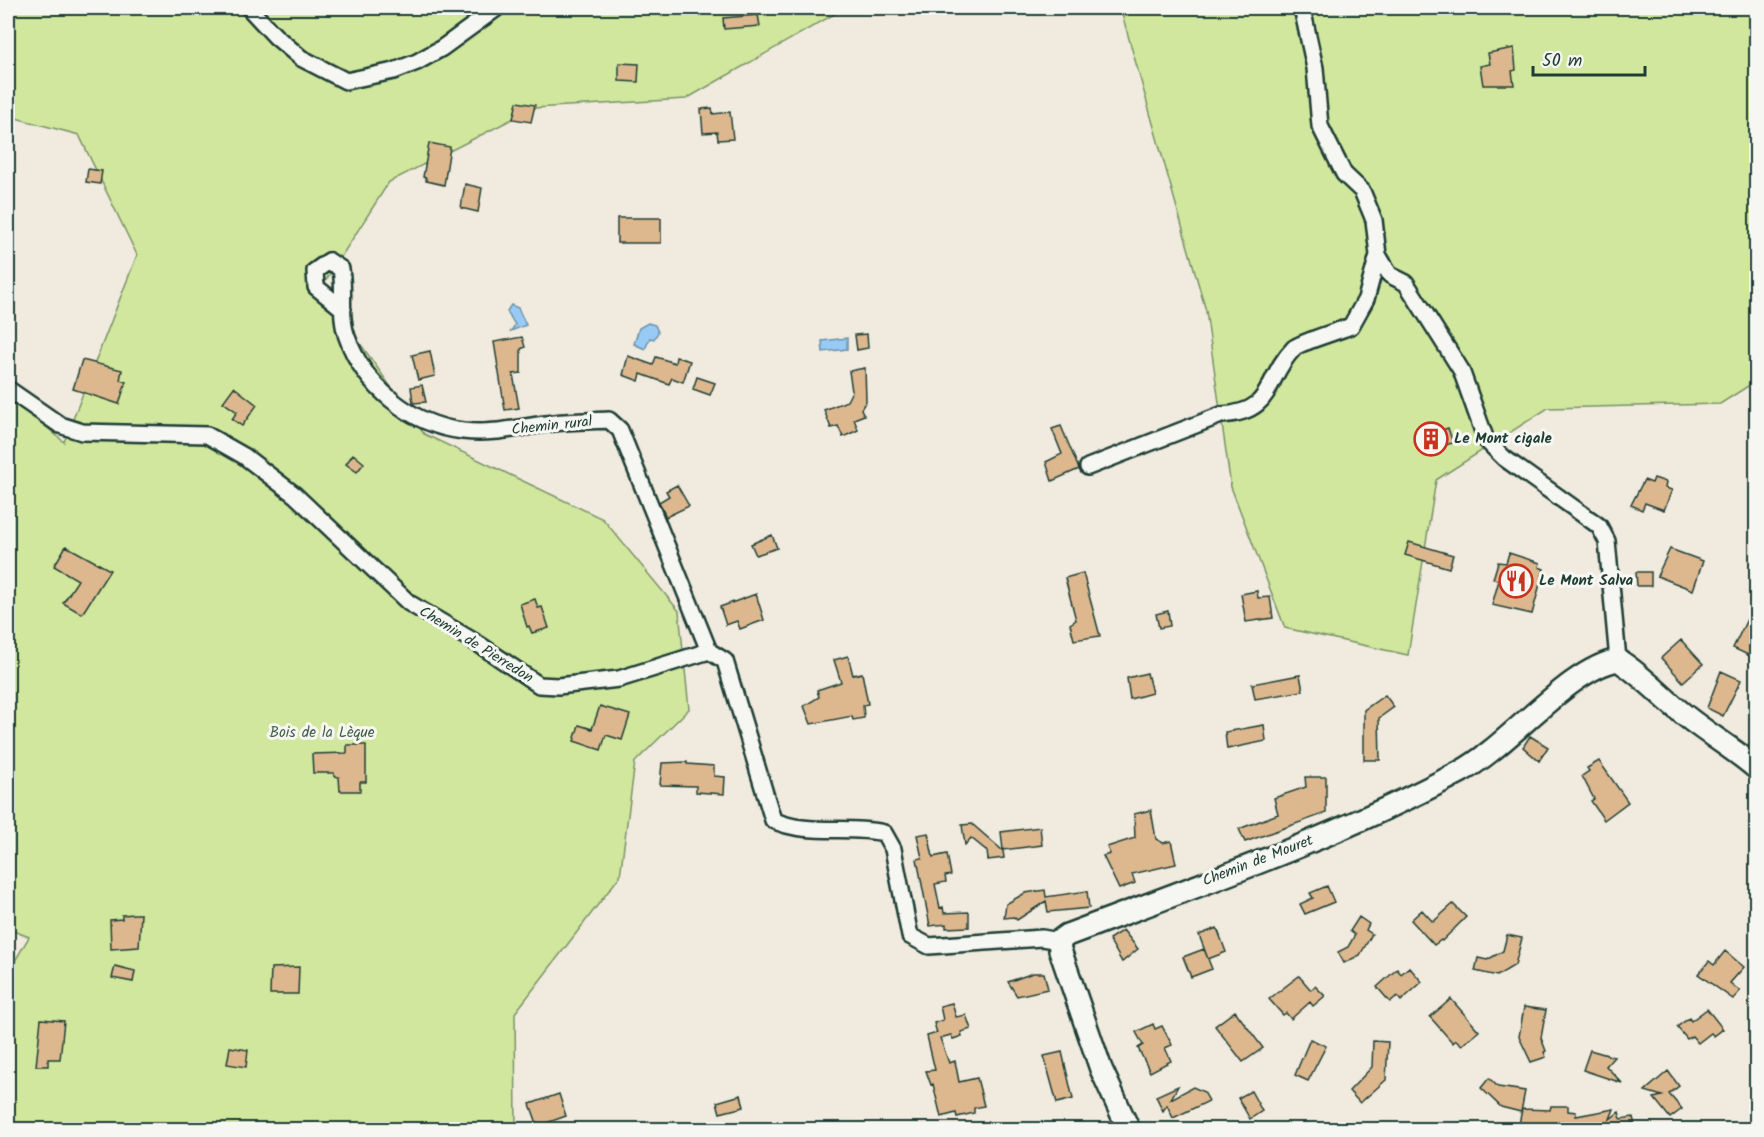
<svg xmlns="http://www.w3.org/2000/svg" width="1764" height="1137" viewBox="0 0 1764 1137" font-family="Kalam,sans-serif">
	<style>
		.green { fill: #d1e79d; stroke: #789268; stroke-width: 1.5 }
		.water { fill: #99caf6; stroke: #6892a8; stroke-width: 1.5 }
		.building { fill: #ddb88e; stroke: #1f3d34; stroke-width: 1.5 }
		.lines { fill: none; stroke-linecap: round; stroke-linejoin: round }
		.street-casing { stroke: #1f3d34; stroke-width: 20 }
		.secondary-casing { stroke: #1f3d34; stroke-width: 26 }
		.street { stroke: #f6f6f2; stroke-width: 15 }
		.secondary { stroke: #f6f6f2; stroke-width: 21 }
		.labels { text-anchor: middle; dominant-baseline: central; stroke-width: 6; stroke-linejoin: round; paint-order: stroke }
		.street-label { font-size: 15px; fill: #1f3d34; stroke: #f6f6f2 }
		.poi-label { font-size: 15px; font-weight: bold; fill: #1f3d34; stroke: #f6f6f2; text-anchor: start }
		.park-label { font-size: 15px; fill: #435f49; stroke: #f6f6f2 }
	</style>
	<rect width="100%" height="100%" fill="#f1eade"/>
	<filter id="ink" filterUnits="userSpaceOnUse"><feTurbulence type="fractalNoise" baseFrequency=".0167" numOctaves="2"/><feDisplacementMap in="SourceGraphic" scale="12" xChannelSelector="R" yChannelSelector="G"/><feConvolveMatrix kernelMatrix="1 2 1 2 8 2 1 2 1" color-interpolation-filters="sRGB"/></filter>
	<g filter="url(#ink)">
		<!-- green -->
		<path class="green" d="M8,8H845L686,99L534,108L389,182L321,288L424,434L603,519L679,611L689,709L635,762L620,876L515,1013L516,1129H8V973L29,937L8,929V394L64,442L137,255L79,135L8,116Z
			M1109,8H1756V381L1720,404L1548,408L1436,480L1408,655L1285,628L1231,487L1206,311L1122,14Z"/>
		<!-- water -->
		<path class="water" d="M511,305L518,308L526,325L511,331L515,325L507,311Z
			M648,323L655,325L658,332L654,339L650,338L645,349L634,344L639,328Z
			M847,338V349L823,352L822,341Z"/>
		<!-- building -->
		<path class="building" d="M758,15L760,26L724,29L723,18Z
			M1514,48L1516,70L1512,71L1514,85H1483L1480,66L1490,64L1488,53Z
			M619,63L639,64L638,82L619,81Z
			M517,102L535,105L531,122L513,119Z
			M712,108L713,114L730,112L733,139L718,140L717,132L703,133L701,109Z
			M429,143L450,147L444,185L426,181V178L423,177Z
			M88,169L102,171L100,184L86,182Z
			M465,184L482,188L478,212L461,208Z
			M617,218H661V243H617Z
			M867,334L868,348L857,350L855,335Z
			M522,337L525,347L521,349V373L513,374L519,408L505,410L494,342Z
			M430,351L435,376L418,380L412,355Z
			M628,356L653,365L656,357L675,363L676,357L690,361L683,382L672,378L669,384L641,374L639,381L623,375Z
			M82,360L122,370L120,380L126,382L119,404L73,389Z
			M865,368L866,401L861,409L864,415L854,419L858,430L843,437L838,426L831,428L824,410L847,401L852,391L849,371Z
			M697,377L715,383L710,395L693,389Z
			M422,385L426,402L413,403L411,387Z
			M234,387L257,405L242,426L232,419L237,412L223,402Z
			M1061,426L1079,469L1052,481L1046,462L1062,454L1052,429Z
			M1448,428L1453,443L1420,451L1415,432L1426,429L1427,432L1434,433Z
			M353,454L364,463L357,472L346,464Z
			M1654,478L1666,482L1665,488L1672,490L1664,510L1645,503L1642,510L1631,505L1644,480L1652,483Z
			M677,485L689,506L666,517L659,502L669,496L666,491Z
			M772,535L777,548L756,555L751,544Z
			M1409,542L1453,555L1449,568L1405,555Z
			M66,546L110,570L82,614L63,603L78,580L54,566Z
			M1670,549L1703,561L1693,590L1657,576Z
			M1509,553L1540,563L1539,567L1544,569L1532,614L1492,605L1499,580L1493,579L1498,562L1506,563Z
			M1636,572H1651V586H1637Z
			M1083,573L1100,636L1074,640L1070,624L1076,620L1065,578Z
			M1257,591L1258,598L1270,597L1273,618L1246,622L1241,594Z
			M756,594L764,620L740,629L737,621L726,625L720,607Z
			M535,599L538,608L542,607L549,628L532,633L529,626L527,627L520,604Z
			M1756,601V643L1750,656L1733,648Z
			M1168,611L1170,626L1159,628L1156,614Z
			M1681,640L1703,664L1683,682L1661,658Z
			M848,656L853,675L862,673L868,704L863,705L864,718L853,720L852,716L811,724L804,706L819,697L817,690L841,682L834,660Z
			M1721,671L1741,680L1723,716L1707,708Z
			M1147,673L1152,693L1130,699L1127,678Z
			M1300,675L1303,691L1255,699L1252,684Z
			M1385,695L1394,707L1379,718L1380,760H1364V710Z
			M600,706L630,715L622,740L606,735L601,750L574,741L579,725L592,729Z
			M1264,725L1266,741L1227,749L1225,732Z
			M1530,736L1548,747L1539,761L1523,747Z
			M347,745H366V782H360V791H340L339,777L334,776V773H313L312,754L347,753Z
			M1599,761L1628,802L1604,820L1591,801L1594,799L1582,776L1589,771L1587,768Z
			M687,762V764L714,766V776L725,777L724,794L696,792V786L660,785L662,763Z
			M1305,777H1326V813L1245,842L1239,829L1278,814L1274,798L1306,787Z
			M1151,810L1156,839L1163,843L1171,841L1176,864L1132,874L1135,883L1119,889L1103,856L1110,854L1107,847L1135,838L1134,814Z
			M972,824L1003,851L1004,858L988,860L987,851L971,838L965,845L962,825Z
			M1040,827L1042,845L1003,850L1001,832Z
			M928,833L933,857L947,854L951,875L945,876L946,882L935,884L940,908L943,907L944,913L969,912V927L946,928V924L930,926L917,859L922,858L917,835Z
			M1327,886L1334,902L1305,914L1300,904L1313,898L1310,893Z
			M1045,890L1046,897L1087,891L1089,908L1048,912L1046,901L1017,920L1014,917L1004,918L1006,904L1025,893Z
			M1453,904L1466,917L1442,941L1441,940L1434,945L1411,920L1422,910L1433,922Z
			M135,914H141L139,947L111,949L110,920L122,919V915Z
			M1359,917L1369,924L1366,930L1372,934L1360,955L1344,963L1338,952L1348,947L1355,935L1350,931Z
			M1217,928L1226,952L1208,959L1199,935Z
			M1123,930L1138,949L1122,962L1109,939Z
			M1507,935L1522,938L1515,965L1497,976L1475,971L1478,958L1487,960L1503,951Z
			M1204,949L1212,969L1191,977L1183,957Z
			M1725,951L1744,967L1730,983L1740,991L1733,999L1698,974L1709,961L1714,965Z
			M115,966L135,971L133,982L112,978Z
			M299,967L298,994H270L271,968Z
			M1409,967L1422,982L1401,1001L1397,996L1390,1002L1377,987L1397,969L1401,974Z
			M1033,973H1044L1048,989L1017,996L1008,982Z
			M1299,976L1311,990L1315,986L1325,996L1313,1006L1310,1002L1291,1019L1286,1013L1283,1015L1269,999Z
			M1451,999L1479,1031L1462,1045L1456,1040L1453,1043L1430,1017Z
			M952,1003L956,1017L966,1015L971,1029L961,1032L962,1036L953,1039L951,1035L940,1038L949,1063L955,1061L959,1082L977,1078L984,1106L974,1108V1113L957,1117L956,1113L941,1117L933,1084L931,1085L926,1071L935,1070L927,1036L937,1033L934,1023L943,1020L940,1006Z
			M1524,1007L1546,1010L1541,1038L1546,1051L1544,1052L1546,1057L1531,1062L1519,1037Z
			M1707,1009L1723,1029L1714,1036L1711,1033L1698,1043L1692,1036L1687,1039L1677,1027L1689,1018L1691,1021Z
			M1235,1011L1263,1048L1243,1062L1215,1026Z
			M41,1019L64,1021L60,1059H48V1066H36Z
			M1153,1024L1155,1029L1162,1026L1172,1045L1165,1048L1171,1061L1150,1072L1138,1048L1143,1045L1136,1032Z
			M1310,1039L1326,1046L1308,1081L1295,1075Z
			M1373,1041L1388,1042L1386,1080L1360,1103L1349,1091L1372,1067Z
			M230,1047L248,1050L246,1067L227,1064Z
			M1590,1050L1614,1057L1606,1066L1622,1083L1583,1070Z
			M1062,1052L1073,1099L1057,1103L1044,1056Z
			M1668,1071L1679,1086L1669,1094L1682,1109L1670,1118L1654,1098L1662,1096L1645,1091Z
			M1489,1078L1498,1087L1525,1091L1521,1112L1501,1107L1481,1088Z
			M1178,1086L1171,1099L1193,1087L1204,1092L1209,1101L1173,1118L1167,1105L1163,1111L1156,1096Z
			M1251,1091L1262,1111L1250,1119L1238,1098Z
			M559,1094L566,1116L538,1126L530,1104Z
			M741,1095L744,1107L720,1113L717,1102Z
			M1551,1106H1568V1111L1576,1112V1116L1614,1109L1610,1119L1619,1112L1621,1119L1633,1117L1636,1130H1518L1522,1109L1550,1110Z"/>
		<g class="lines">
			<defs>
				<path id="street" d="M249,8L275,36L301,58L346,81L394,71L417,62L442,48L497,8
					M1302,8L1315,68L1320,126L1344,174L1362,191L1374,220L1378,255L1390,275L1406,283L1461,370L1486,440L1504,458L1599,526L1607,541L1618,660
					M343,309L316,287L315,271L329,261L341,269C345,291 339,316 347,337C364,386 411,425 463,431C494,435 523,426 554,423C572,421 591,421 609,420L620,430L709,651
					M8,389L60,425L82,432L207,435L244,456L295,495L409,603L480,645L539,685L558,686L619,679L709,651L725,661L773,820C806,836 848,825 884,833L893,849L910,936L929,946L1042,938L1059,941
					M1088,467L1221,415C1276,412 1263,380 1294,348C1299,343 1341,330 1351,326L1366,299L1378,255"/>
				<path id="secondary" d="M1129,1130L1101,1069L1060,950L1059,941L1067,935C1199,885 1335,838 1460,772C1509,746 1568,669 1618,660C1642,675 1661,696 1682,713C1706,733 1733,748 1756,768"/>
			</defs>
			<!-- street casing -->
			<use href="#street" class="street-casing"/>
			<!-- secondary casing -->
			<use href="#secondary" class="secondary-casing"/>
			<!-- street -->
			<use href="#street" class="street"/>
			<!-- secondary -->
			<use href="#secondary" class="secondary"/>
		</g>
	</g>
	<!-- icons -->
	<defs>
		<symbol id="building-ring" viewBox="-11 -11 22 22"><circle r="9.5" fill="#f6f6f2" stroke="#c8321e" stroke-width="1.5"/><path d="M-4-6H4V6H1V3H-1V6H-4ZM-2.5-4.3h1.7v1.8h-1.7ZM.8-4.3h1.7v1.8H.8ZM-2.5-1h1.7V.8h-1.7ZM.8-1h1.7V.8H.8Z" fill="#c8321e"/></symbol>
		<symbol id="restaurant-ring" viewBox="-11 -11 22 22"><circle r="9.5" fill="#f6f6f2" stroke="#c8321e" stroke-width="1.5"/><path d="M-5-6h1v4h1v-4h1v4h1v-4h1v5L-1.5 .5V6h-2V.5L-5-1ZM5-6V6H3V1.5H1.5Q1.5-4 5-6Z" fill="#c8321e"/></symbol>
	</defs>
	<g fill-rule="evenodd">
		<use href="#building-ring" x="1412" y="420" width="38" height="38"/>
		<use href="#restaurant-ring" x="1497" y="562" width="38" height="38"/>
	</g>
	<g class="labels">
		<!-- street labels -->
		<g class="street-label">
			<text transform="translate(552 426) rotate(-6)">Chemin rural</text>
			<text transform="translate(476 645) rotate(32)">Chemin de Pierredon</text>
			<text transform="translate(1258 861) rotate(-21)">Chemin de Mouret</text>
		</g>
		<!-- poi labels -->
		<g class="poi-label">
			<text x="1454" y="439">Le Mont cigale</text>
			<text x="1539" y="581">Le Mont Salva</text>
		</g>
		<!-- park labels -->
		<g class="park-label">
			<text x="322" y="733">Bois de la Lèque</text>
		</g>
	</g>
	<!-- margin -->
	<rect width="1764" height="1137" fill="none" stroke="#f6f6f2" stroke-width="30"/>
	<rect x="15" y="15" width="1734" height="1107" fill="none" stroke="#1f3d34" stroke-width="2" filter="url(#ink)"/>
	<!-- scale -->
	<path d="M1533 66v9h112v-9" fill="none" stroke="#1f3d34" stroke-width="3"/>
	<text x="1542" y="66" font-size="18" fill="#1f3d34" stroke="#f6f6f2" stroke-width="4.5" paint-order="stroke">50 m</text>
</svg>
